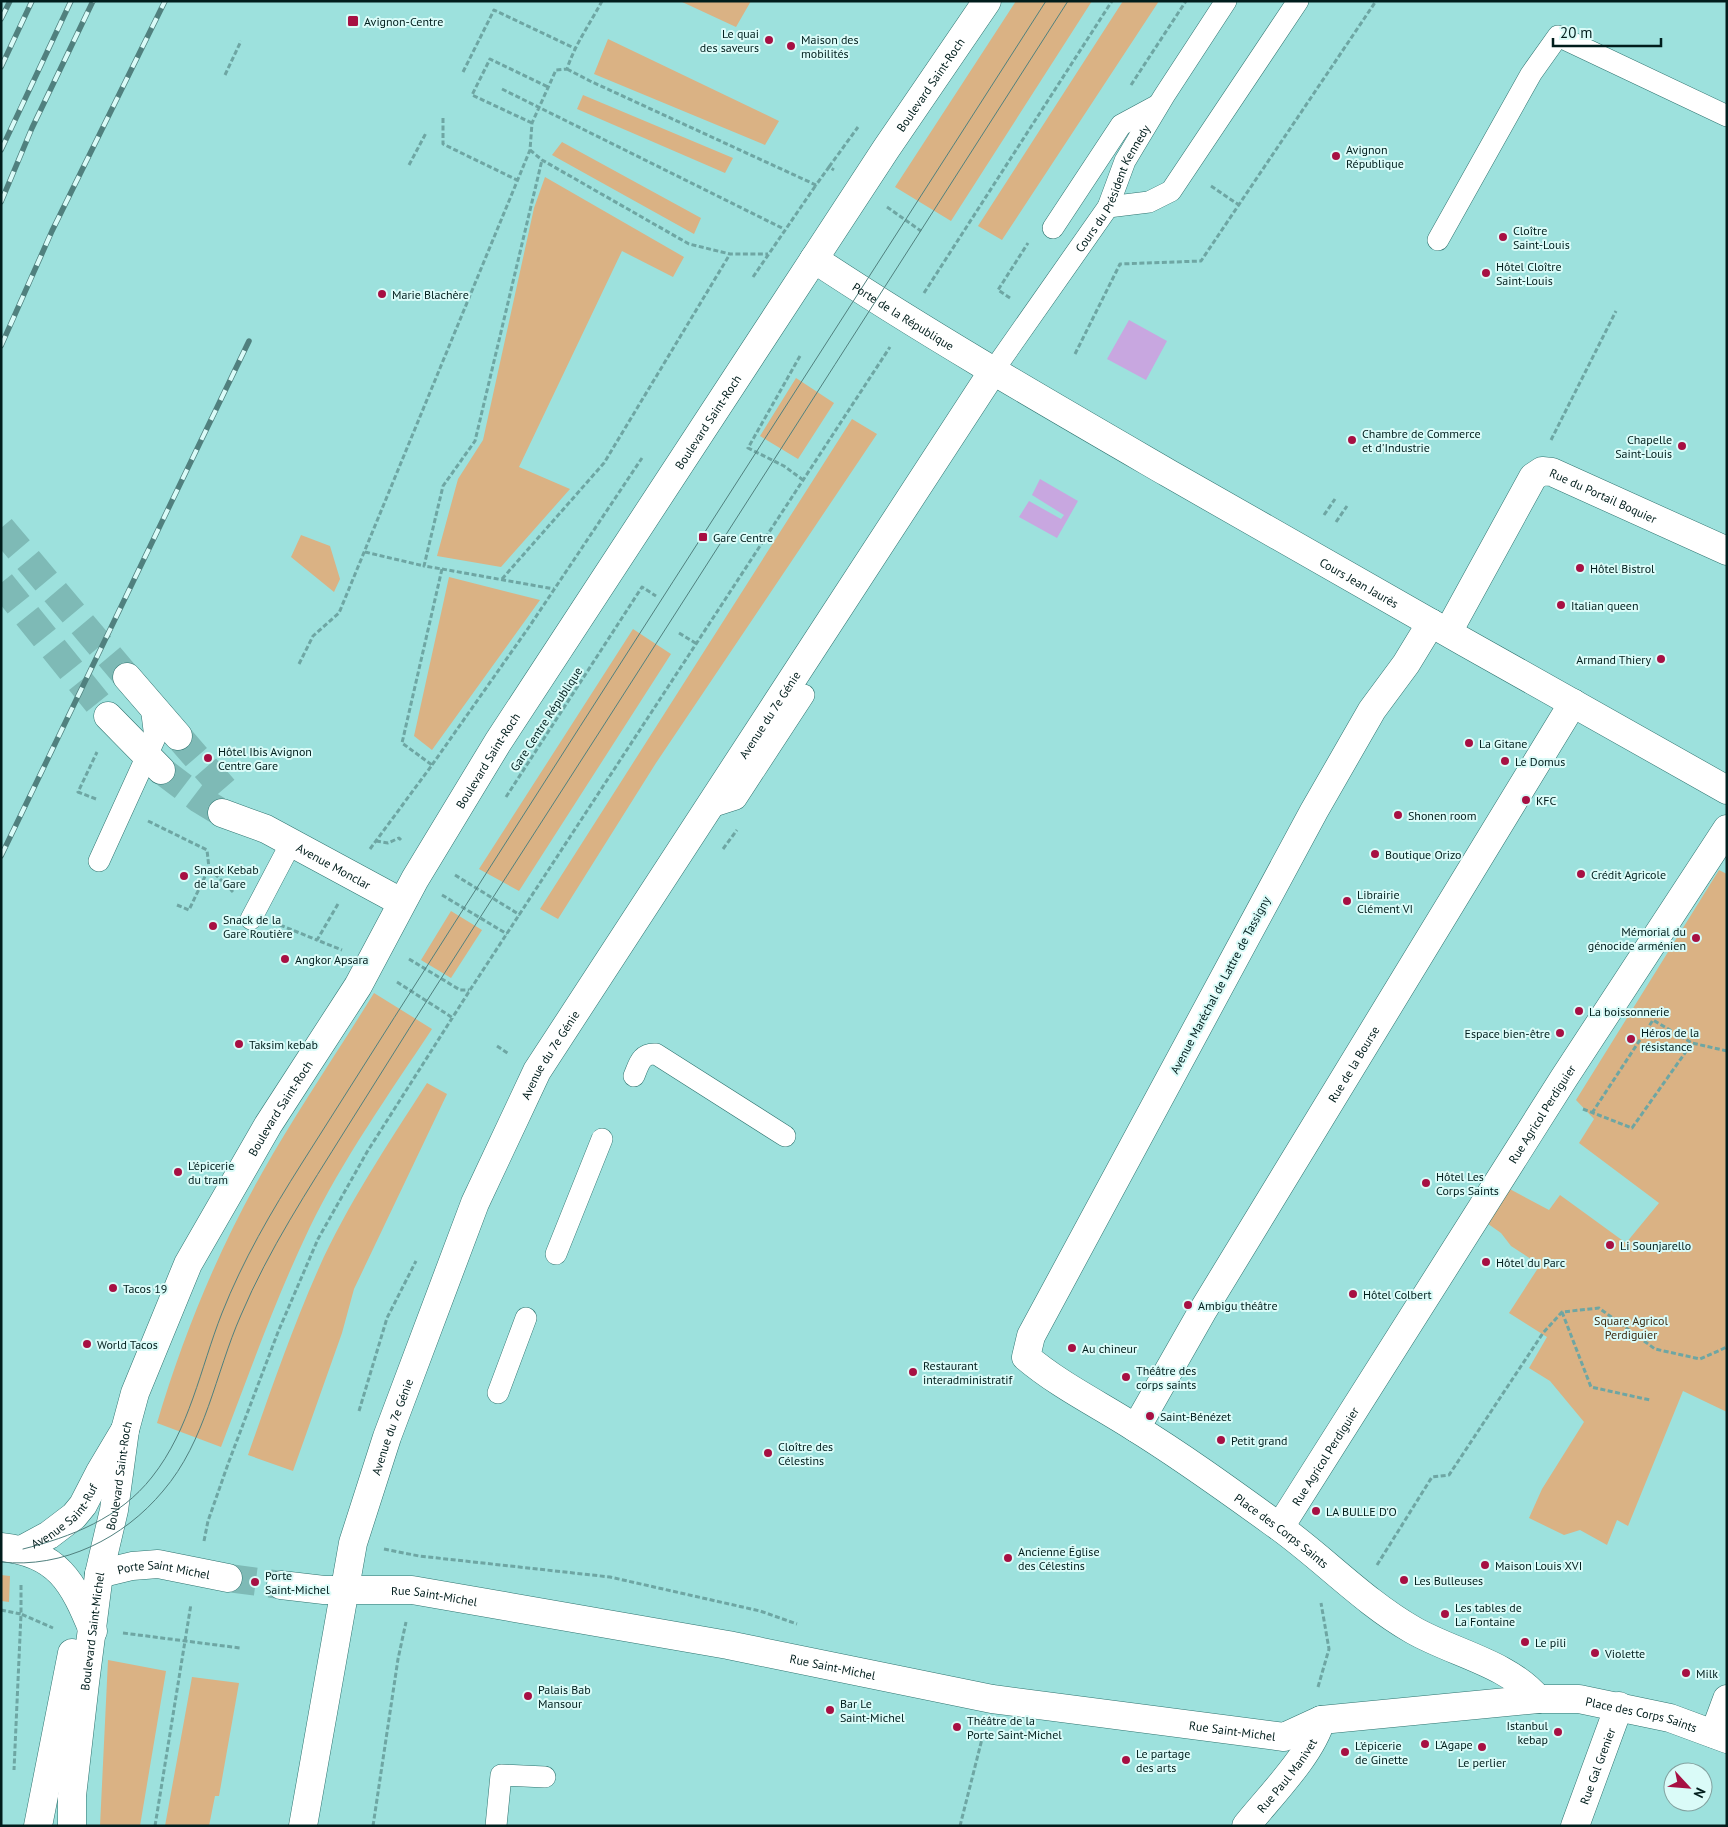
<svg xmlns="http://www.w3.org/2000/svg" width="1728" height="1827" viewBox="0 0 1728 1827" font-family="'PT Sans',sans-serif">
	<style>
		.green { fill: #dab284 }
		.water { fill: #c8a7e0 }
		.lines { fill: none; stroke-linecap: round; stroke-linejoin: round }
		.minor-tunnel { stroke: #7ebab6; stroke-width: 28; stroke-dasharray: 28 14; stroke-linecap: butt }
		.tertiary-tunnel { stroke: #7ebab6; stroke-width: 28; stroke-dasharray: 28 14; stroke-linecap: butt }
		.service-casing { stroke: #2e736f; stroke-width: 22 }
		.pedestrian-casing { stroke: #2e736f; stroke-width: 29 }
		.minor-casing { stroke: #2e736f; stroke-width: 29 }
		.tertiary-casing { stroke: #2e736f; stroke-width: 29 }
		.primary-casing { stroke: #2e736f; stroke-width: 29 }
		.path { stroke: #6ea6a3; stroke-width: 3; stroke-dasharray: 5 2.5; stroke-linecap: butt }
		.service { stroke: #fff; stroke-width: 21 }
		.pedestrian { stroke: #fff; stroke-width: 28 }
		.minor { stroke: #fff; stroke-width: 28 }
		.tertiary { stroke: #fff; stroke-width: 28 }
		.primary { stroke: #fff; stroke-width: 28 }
		.tram { stroke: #50807e; stroke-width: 1 }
		.rail-casing { stroke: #50807e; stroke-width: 5.5 }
		.rail { stroke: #dafbf8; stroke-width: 4; stroke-dasharray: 11; stroke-linecap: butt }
		.poi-dot { fill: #a71043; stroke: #dafbf8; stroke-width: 2 }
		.labels { text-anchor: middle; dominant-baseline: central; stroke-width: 4; stroke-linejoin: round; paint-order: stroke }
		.poi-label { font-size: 12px; fill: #011d1c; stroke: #dafbf8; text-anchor: start }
		.street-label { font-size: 12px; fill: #011d1c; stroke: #dafbf8 }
		.park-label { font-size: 12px; fill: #3e2b13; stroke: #dafbf8 }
	</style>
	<rect width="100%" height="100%" fill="#9de1dd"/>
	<!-- green -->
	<path class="green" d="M680,1H751L736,27Z
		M1016,1H1092L951,221L895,187Z
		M1123,1H1159L1002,240L978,226Z
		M608,39L779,121L765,145L594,74Z
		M583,95L733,158L725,173L577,109Z
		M562,142L701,218L694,234L552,155Z
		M545,177L684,257L673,277L622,251L519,467L570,489L501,567L437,556L458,479L483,440L534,208Z
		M796,378L834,403L798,459L760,436Z
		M852,419L877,434L656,763L558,919L540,909Z
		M301,535L330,546L340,579L334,592L291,557Z
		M449,577L540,600L432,750L414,736Z
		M633,629L671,654L519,891L479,869Z
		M1719,870L1727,874V1412L1683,1391L1628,1526L1617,1520L1607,1545L1580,1530L1564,1535L1529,1518L1542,1489L1584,1422L1550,1381L1529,1368L1547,1337L1509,1313L1540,1265L1511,1246L1501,1233L1484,1221L1506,1187L1549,1210L1560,1195L1626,1243L1659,1203L1579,1143L1594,1119L1576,1100Z
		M451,911L482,930L451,978L421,960Z
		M374,993L432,1029C389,1094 343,1159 309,1229C275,1300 249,1374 221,1447L157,1423C183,1336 217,1252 262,1173C297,1111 337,1053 374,993Z
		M427,1083L447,1094L354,1289L342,1333L293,1471L248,1455C270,1393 291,1331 318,1270C347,1205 388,1144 427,1083Z
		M1,1575L10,1576L9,1602L1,1601Z
		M108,1660L166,1671L140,1826H100Z
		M192,1677L239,1683L219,1796H215L209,1826H165Z"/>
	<!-- water -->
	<path class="water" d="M1129,320L1167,341L1146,380L1107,359Z
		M1040,479L1078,501L1057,538L1019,517L1029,501L1061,519L1064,515L1032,495Z"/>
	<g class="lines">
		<!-- minor-tunnel -->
		<path class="minor-tunnel" d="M228,1578L281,1585"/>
		<!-- tertiary-tunnel -->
		<path class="tertiary-tunnel" d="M1,528L127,677
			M1,583L108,716
			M178,736L230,796
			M161,770L199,799L222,813"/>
		<defs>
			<g id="service">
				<path d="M1108,207L1149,202L1171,191L1298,1"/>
				<path d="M1053,228L1121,125L1158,105"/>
				<path d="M1438,240L1531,74L1558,36L1727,116"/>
				<path id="s1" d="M993,371L1108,207L1125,161L1164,96L1226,1"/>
				<path d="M708,808L736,799L804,695"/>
				<path d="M99,861L155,738L151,706"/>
				<path d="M251,919L291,843"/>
				<path d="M634,1076C639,1064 641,1053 656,1054L785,1136"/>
				<path d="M556,1254L602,1139"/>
				<path d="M498,1393L526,1318"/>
				<path d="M496,1826L501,1775L545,1777"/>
			</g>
			<g id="pedestrian">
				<path id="s2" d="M1431,623L1406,664L1372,710L1314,811L1031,1336L1026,1357C1059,1385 1098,1404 1134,1427C1183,1457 1231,1492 1278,1526C1324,1559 1364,1602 1413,1630C1453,1653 1508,1663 1538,1699"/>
				<path id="s3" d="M1136,1428L1202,1312L1573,703"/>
				<path id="s4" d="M1280,1527L1564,1078L1727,829"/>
				<path d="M1714,1734L1727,1699"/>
			</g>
			<g id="minor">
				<path id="s5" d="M814,259C929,335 1049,404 1168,473C1354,580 1540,685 1727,790"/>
				<path id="s6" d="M1448,632L1533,477L1542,471L1552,472L1727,551"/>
				<path id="s7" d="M99,1574L132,1566L158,1564L228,1578"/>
				<path id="s8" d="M281,1585L324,1590H412L728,1645L992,1699L1284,1737L1321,1720L1538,1699H1579L1670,1718L1727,1739"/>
				<path id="s9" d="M303,1826L353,1543L387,1437L475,1203L537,1071L993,371"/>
				<path id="s10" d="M1246,1826C1269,1797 1312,1754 1321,1720"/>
				<path id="s11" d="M1575,1826L1619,1706"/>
			</g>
			<g id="tertiary">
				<path d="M127,677L178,736"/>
				<path d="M108,716L161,770"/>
				<path id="s12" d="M222,813L266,829L401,902"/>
				<path d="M1,1547C58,1553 73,1582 93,1631"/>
				<path id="s13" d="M23,1549L49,1535L74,1516L83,1505L100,1472L125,1430"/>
			</g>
			<g id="primary">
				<path d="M38,1826L72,1653"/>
				<path id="s14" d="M72,1826V1796L85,1683L99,1574L114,1510L125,1430L135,1393L188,1264L268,1125L358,986L415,879L498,742L886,149L987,1"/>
			</g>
		</defs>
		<!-- service casing -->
		<use href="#service" class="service-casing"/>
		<!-- pedestrian casing -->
		<use href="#pedestrian" class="pedestrian-casing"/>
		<!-- minor casing -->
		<use href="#minor" class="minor-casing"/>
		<!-- tertiary casing -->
		<use href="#tertiary" class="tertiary-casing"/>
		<!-- primary casing -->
		<use href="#primary" class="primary-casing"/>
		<!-- path -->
		<path class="path" d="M567,69L590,81L816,185L829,167L834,170
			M463,72L494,10L574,48
			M225,75L241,41
			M1131,85L1186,1
			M502,89L784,229
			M443,118V144L517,180
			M532,123L472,95L490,59L548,87
			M530,150L542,160L689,244L730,254H768
			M409,165L426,133
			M829,167L858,127
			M1211,186L1239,205
			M887,207L921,231
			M753,277L816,185
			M924,293L1112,1
			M1010,298L998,290L1028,243
			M1075,354L1120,264L1201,261L1376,1
			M800,356L748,448L784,466L803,480
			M1551,440L1616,311
			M1324,515L1335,499
			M1336,522L1347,506
			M365,552L424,566
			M442,569L554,589
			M502,579L604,463L730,254
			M679,633L697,644
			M299,664L313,636L339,613L530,150L532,123L556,70L567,69C575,44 590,24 602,1
			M432,765L529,627L642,458
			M506,797L642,587L656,596
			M96,799L78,792L97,752
			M148,821L207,850L209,868
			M376,841L388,843L399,838L401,840
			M370,849L432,765L402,743L442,569L424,566L443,486L475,441L542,160
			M723,849L737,830
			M455,875L520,915
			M442,895L507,934
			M338,904L317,940L342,950
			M177,905L189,910L209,868L233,892
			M280,925L317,940
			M409,959L460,990H469
			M397,982L453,1018
			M497,1046L509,1054
			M1583,1109L1632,1128L1692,1043L1727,1051
			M1592,1113L1653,1020L1692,1043
			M1562,1312L1591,1387L1650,1400
			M359,1411L387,1318L416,1261
			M204,1541L208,1521L228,1464L278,1332L318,1239L367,1152L470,990L890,347
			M384,1549L419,1556L610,1577L760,1611L797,1624
			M1377,1565L1432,1477L1449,1475L1543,1333L1562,1312L1599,1308L1655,1349L1700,1359L1727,1347
			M21,1585V1614L53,1628
			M1,1610L21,1614L14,1770
			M123,1633L240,1648
			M1318,1687L1329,1649L1321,1603
			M155,1826L191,1604
			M373,1826L398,1659L406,1622
			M960,1826L984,1731"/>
		<!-- service -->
		<use href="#service" class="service"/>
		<!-- pedestrian -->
		<use href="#pedestrian" class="pedestrian"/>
		<!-- minor -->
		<use href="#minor" class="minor"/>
		<!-- tertiary -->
		<use href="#tertiary" class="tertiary"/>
		<!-- primary -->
		<use href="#primary" class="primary"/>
		<!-- tram -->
		<path class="tram" d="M23,1549C71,1537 120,1518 152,1477C190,1429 200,1369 222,1313C243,1260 271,1212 302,1163C548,774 798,388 1046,1
			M1,1562C63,1569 124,1538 163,1491C206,1441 215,1374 241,1315C269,1249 308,1190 346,1129C430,994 516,862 602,728C757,486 913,243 1068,1"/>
		<defs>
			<path id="rail" d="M1,19L10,1
				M1,67L32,1
				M1,150L71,1
				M1,202L32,128L93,1
				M1,346L52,231L165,1
				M1,856L249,341"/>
		</defs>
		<!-- rail casing -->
		<use href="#rail" class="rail-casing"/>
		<!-- rail -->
		<use href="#rail" class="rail"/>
	</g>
	<!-- markers -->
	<g class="poi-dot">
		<rect x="347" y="15" width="12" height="12" rx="2.5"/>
		<circle cx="769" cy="40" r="5"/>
		<circle cx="791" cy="46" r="5"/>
		<circle cx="1336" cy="156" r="5"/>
		<circle cx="1503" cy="237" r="5"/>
		<circle cx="1486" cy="273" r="5"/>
		<circle cx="382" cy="294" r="5"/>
		<circle cx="1352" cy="440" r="5"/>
		<circle cx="1682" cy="446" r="5"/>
		<rect x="698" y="532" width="10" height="10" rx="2.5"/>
		<circle cx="1580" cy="568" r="5"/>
		<circle cx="1561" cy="605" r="5"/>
		<circle cx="1661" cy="659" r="5"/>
		<circle cx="1469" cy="743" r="5"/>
		<circle cx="208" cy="758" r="5"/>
		<circle cx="1505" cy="761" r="5"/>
		<circle cx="1526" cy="800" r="5"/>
		<circle cx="1398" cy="815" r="5"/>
		<circle cx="1375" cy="854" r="5"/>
		<circle cx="1581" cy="874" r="5"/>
		<circle cx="184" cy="876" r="5"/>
		<circle cx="1347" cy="901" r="5"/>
		<circle cx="213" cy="926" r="5"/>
		<circle cx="1696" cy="938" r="5"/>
		<circle cx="285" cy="959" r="5"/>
		<circle cx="1579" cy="1011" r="5"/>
		<circle cx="1560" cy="1033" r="5"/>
		<circle cx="1631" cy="1039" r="5"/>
		<circle cx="239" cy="1044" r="5"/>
		<circle cx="178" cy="1172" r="5"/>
		<circle cx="1426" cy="1183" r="5"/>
		<circle cx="1610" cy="1245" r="5"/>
		<circle cx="1486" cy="1262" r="5"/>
		<circle cx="113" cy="1288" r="5"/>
		<circle cx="1353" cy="1294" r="5"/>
		<circle cx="1188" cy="1305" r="5"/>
		<circle cx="87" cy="1344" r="5"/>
		<circle cx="1072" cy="1348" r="5"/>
		<circle cx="913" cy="1372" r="5"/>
		<circle cx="1126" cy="1377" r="5"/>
		<circle cx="1150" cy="1416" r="5"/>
		<circle cx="1221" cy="1440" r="5"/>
		<circle cx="768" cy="1453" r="5"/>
		<circle cx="1316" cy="1511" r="5"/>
		<circle cx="1008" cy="1558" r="5"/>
		<circle cx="1485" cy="1565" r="5"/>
		<circle cx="1404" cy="1580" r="5"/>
		<circle cx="255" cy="1582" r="5"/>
		<circle cx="1445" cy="1614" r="5"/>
		<circle cx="1525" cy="1642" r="5"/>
		<circle cx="1595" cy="1653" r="5"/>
		<circle cx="1686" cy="1673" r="5"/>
		<circle cx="528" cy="1696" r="5"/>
		<circle cx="830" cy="1710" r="5"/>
		<circle cx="957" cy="1727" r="5"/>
		<circle cx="1558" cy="1732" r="5"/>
		<circle cx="1425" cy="1744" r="5"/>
		<circle cx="1482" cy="1747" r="5"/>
		<circle cx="1345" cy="1752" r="5"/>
		<circle cx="1126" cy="1760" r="5"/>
	</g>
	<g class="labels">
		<!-- poi labels -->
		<g class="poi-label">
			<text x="364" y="21">Avignon-Centre</text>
			<text x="759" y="33" text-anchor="end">Le quai<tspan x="759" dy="14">des saveurs</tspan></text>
			<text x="801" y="39">Maison des<tspan x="801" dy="14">mobilités</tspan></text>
			<text x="1346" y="149">Avignon<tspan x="1346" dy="14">République</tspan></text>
			<text x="1513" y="230">Cloître<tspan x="1513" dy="14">Saint-Louis</tspan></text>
			<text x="1496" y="266">Hôtel Cloître<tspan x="1496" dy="14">Saint-Louis</tspan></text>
			<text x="392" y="294">Marie Blachère</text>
			<text x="1362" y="433">Chambre de Commerce<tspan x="1362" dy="14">et d'Industrie</tspan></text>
			<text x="1672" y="439" text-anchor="end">Chapelle<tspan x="1672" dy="14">Saint-Louis</tspan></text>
			<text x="713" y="537">Gare Centre</text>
			<text x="1590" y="568">Hôtel Bistrol</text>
			<text x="1571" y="605">Italian queen</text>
			<text x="1651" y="659" text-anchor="end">Armand Thiery</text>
			<text x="1479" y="743">La Gitane</text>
			<text x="218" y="751">Hôtel Ibis Avignon<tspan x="218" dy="14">Centre Gare</tspan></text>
			<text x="1515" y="761">Le Domus</text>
			<text x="1536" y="800">KFC</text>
			<text x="1408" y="815">Shonen room</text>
			<text x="1385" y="854">Boutique Orizo</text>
			<text x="194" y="869">Snack Kebab<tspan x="194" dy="14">de la Gare</tspan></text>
			<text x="1591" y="874">Crédit Agricole</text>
			<text x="1357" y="894">Librairie<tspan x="1357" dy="14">Clément VI</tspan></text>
			<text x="223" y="919">Snack de la<tspan x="223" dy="14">Gare Routière</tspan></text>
			<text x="1686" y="931" text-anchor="end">Mémorial du<tspan x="1686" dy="14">génocide arménien</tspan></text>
			<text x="295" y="959">Angkor Apsara</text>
			<text x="1589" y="1011">La boissonnerie</text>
			<text x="1641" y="1032">Héros de la<tspan x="1641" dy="14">résistance</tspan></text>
			<text x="1550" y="1033" text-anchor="end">Espace bien-être</text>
			<text x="249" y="1044">Taksim kebab</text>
			<text x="188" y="1165">L’épicerie<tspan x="188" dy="14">du tram</tspan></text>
			<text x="1436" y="1176">Hôtel Les<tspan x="1436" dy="14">Corps Saints</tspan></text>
			<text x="1620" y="1245">Li Sounjarello</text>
			<text x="1496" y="1262">Hôtel du Parc</text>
			<text x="123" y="1288">Tacos 19</text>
			<text x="1363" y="1294">Hôtel Colbert</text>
			<text x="1198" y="1305">Ambigu théâtre</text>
			<text x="97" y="1344">World Tacos</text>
			<text x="1082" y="1348">Au chineur</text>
			<text x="923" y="1365">Restaurant<tspan x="923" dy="14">interadministratif</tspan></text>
			<text x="1136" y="1370">Théâtre des<tspan x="1136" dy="14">corps saints</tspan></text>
			<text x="1160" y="1416">Saint-Bénézet</text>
			<text x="1231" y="1440">Petit grand</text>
			<text x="778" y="1446">Cloître des<tspan x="778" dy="14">Célestins</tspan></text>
			<text x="1326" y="1511">LA BULLE D'O</text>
			<text x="1018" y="1551">Ancienne Église<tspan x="1018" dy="14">des Célestins</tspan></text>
			<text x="1495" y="1565">Maison Louis XVI</text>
			<text x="265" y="1575">Porte<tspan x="265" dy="14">Saint-Michel</tspan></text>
			<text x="1414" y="1580">Les Bulleuses</text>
			<text x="1455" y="1607">Les tables de<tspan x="1455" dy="14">La Fontaine</tspan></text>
			<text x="1535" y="1642">Le pili</text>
			<text x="1605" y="1653">Violette</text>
			<text x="1696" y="1673">Milk</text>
			<text x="538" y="1689">Palais Bab<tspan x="538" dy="14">Mansour</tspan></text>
			<text x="840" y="1703">Bar Le<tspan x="840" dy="14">Saint-Michel</tspan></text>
			<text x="967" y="1720">Théâtre de la<tspan x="967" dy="14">Porte Saint-Michel</tspan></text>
			<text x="1548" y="1725" text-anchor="end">Istanbul<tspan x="1548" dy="14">kebap</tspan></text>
			<text x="1435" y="1744">L'Agape</text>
			<text x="1355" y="1745">L'épicerie<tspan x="1355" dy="14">de Ginette</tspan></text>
			<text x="1136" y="1753">Le partage<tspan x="1136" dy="14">des arts</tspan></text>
			<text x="1482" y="1762" text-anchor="middle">Le perlier</text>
		</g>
		<!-- street labels -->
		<g class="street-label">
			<text stroke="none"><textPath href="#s14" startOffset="1972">Boulevard Saint-Roch</textPath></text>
			<text stroke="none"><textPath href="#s1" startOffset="219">Cours du Président Kennedy</textPath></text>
			<text stroke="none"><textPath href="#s5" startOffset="106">Porte de la République</textPath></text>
			<text stroke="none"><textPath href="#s14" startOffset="1568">Boulevard Saint-Roch</textPath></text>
			<text stroke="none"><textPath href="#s6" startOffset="254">Rue du Portail Boquier</textPath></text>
			<text stroke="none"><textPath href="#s5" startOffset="634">Cours Jean Jaurès</textPath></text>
			<text stroke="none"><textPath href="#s9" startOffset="1220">Avenue du 7e Génie</textPath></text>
			<text transform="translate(546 719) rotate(-57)">Gare Centre République</text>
			<text stroke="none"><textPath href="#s14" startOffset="1164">Boulevard Saint-Roch</textPath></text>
			<text stroke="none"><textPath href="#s12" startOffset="124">Avenue Monclar</textPath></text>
			<text transform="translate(1220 985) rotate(-62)">Avenue Maréchal de Lattre de Tassigny</text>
			<text stroke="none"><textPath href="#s9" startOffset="815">Avenue du 7e Génie</textPath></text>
			<text stroke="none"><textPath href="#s3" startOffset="424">Rue de la Bourse</textPath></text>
			<text stroke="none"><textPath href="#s14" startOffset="759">Boulevard Saint-Roch</textPath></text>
			<text stroke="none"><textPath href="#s4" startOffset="489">Rue Agricol Perdiguier</textPath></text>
			<text stroke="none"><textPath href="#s9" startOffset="410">Avenue du 7e Génie</textPath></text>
			<text stroke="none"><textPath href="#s4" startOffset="84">Rue Agricol Perdiguier</textPath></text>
			<text stroke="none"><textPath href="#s14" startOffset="354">Boulevard Saint-Roch</textPath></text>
			<text stroke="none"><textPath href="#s13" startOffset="54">Avenue Saint-Ruf</textPath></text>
			<text stroke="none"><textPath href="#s2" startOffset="1149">Place des Corps Saints</textPath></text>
			<text stroke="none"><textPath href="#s7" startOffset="66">Porte Saint Michel</textPath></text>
			<text stroke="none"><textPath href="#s8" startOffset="154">Rue Saint-Michel</textPath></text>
			<text stroke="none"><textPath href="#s14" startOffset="196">Boulevard Saint-Michel</textPath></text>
			<text stroke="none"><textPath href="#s8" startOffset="559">Rue Saint-Michel</textPath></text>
			<text stroke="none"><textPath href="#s8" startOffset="1380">Place des Corps Saints</textPath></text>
			<text stroke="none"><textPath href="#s8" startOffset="964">Rue Saint-Michel</textPath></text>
			<text stroke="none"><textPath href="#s11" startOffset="64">Rue Gal Grenier</textPath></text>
			<text stroke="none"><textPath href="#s10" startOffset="65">Rue Paul Manivet</textPath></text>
		</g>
		<!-- park labels -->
		<g class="park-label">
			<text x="1631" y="1320">Square Agricol<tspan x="1631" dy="14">Perdiguier</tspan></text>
		</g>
	</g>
	<!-- border -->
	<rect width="1728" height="1827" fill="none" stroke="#011d1c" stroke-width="5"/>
	<!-- north arrow -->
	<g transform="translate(1688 1787) rotate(116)"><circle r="24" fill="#dafbf8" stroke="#83a2a0"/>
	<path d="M0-4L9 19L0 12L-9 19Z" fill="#a71043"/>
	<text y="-8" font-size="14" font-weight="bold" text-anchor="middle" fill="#011d1c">N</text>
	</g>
	<!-- scale -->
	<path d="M1553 38v8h108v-8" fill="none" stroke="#011d1c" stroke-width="2.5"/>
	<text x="1560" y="38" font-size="15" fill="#011d1c" stroke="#dafbf8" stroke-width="4" paint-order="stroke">20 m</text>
</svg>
